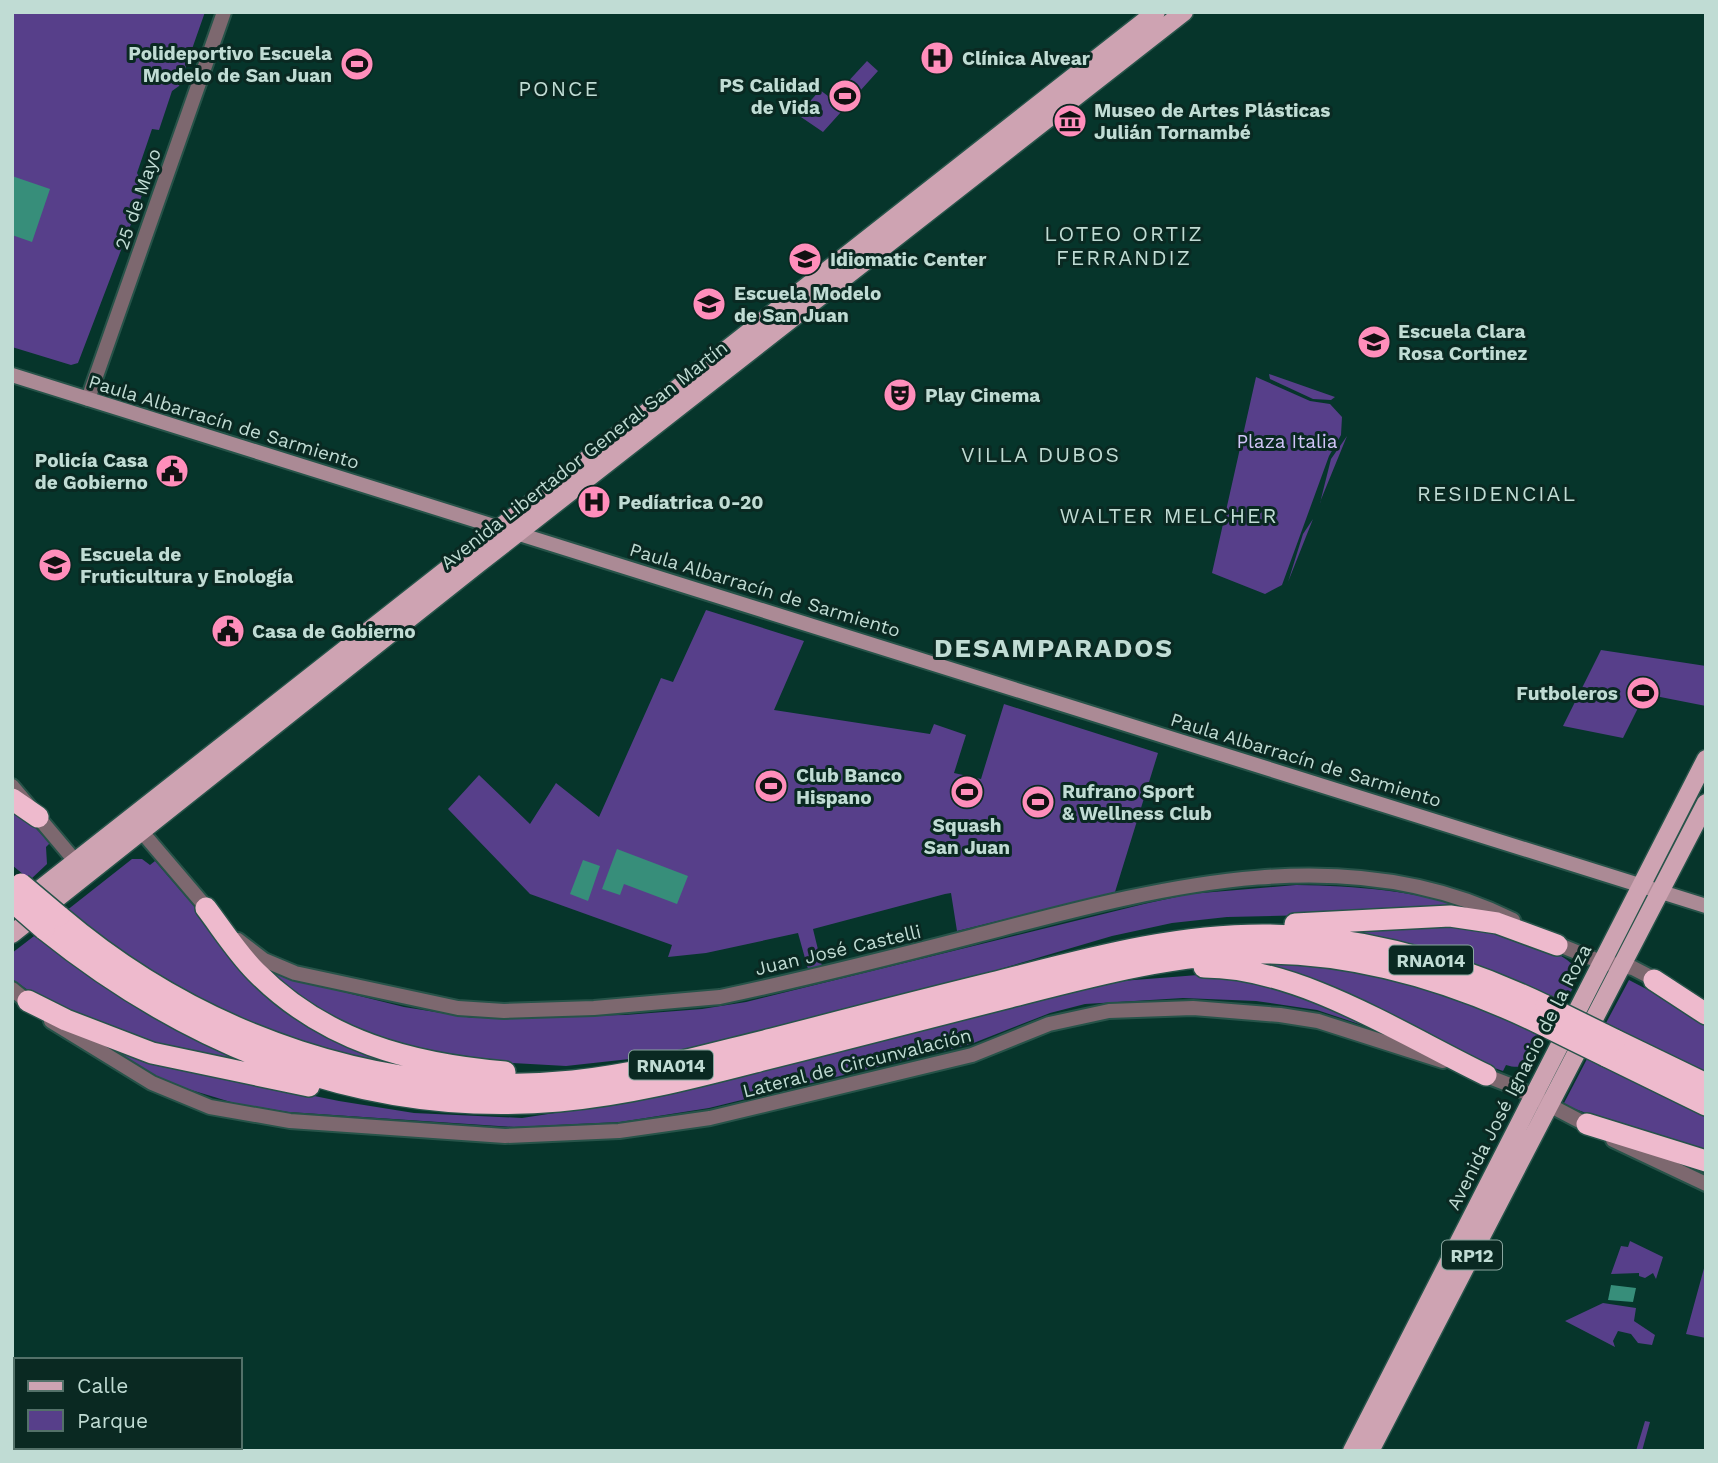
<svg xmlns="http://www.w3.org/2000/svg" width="1718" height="1463" viewBox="0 0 1718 1463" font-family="'Work Sans',sans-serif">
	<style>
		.green { fill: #573f8a }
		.water { fill: #378e7a }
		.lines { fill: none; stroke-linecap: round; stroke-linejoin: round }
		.tertiary-casing { stroke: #275349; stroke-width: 18 }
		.secondary-casing { stroke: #275349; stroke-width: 18 }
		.primary-casing { stroke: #275349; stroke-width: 21 }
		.motorway-casing { stroke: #275349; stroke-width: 24 }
		.tertiary { stroke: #7d686f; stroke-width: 14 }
		.secondary { stroke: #ab8a95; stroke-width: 14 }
		.primary { stroke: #cea3b2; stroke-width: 18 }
		.motorway { stroke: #eebacd; stroke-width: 21 }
		.motorway-bridge-casing { stroke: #275349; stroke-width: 24; stroke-linecap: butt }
		.motorway-bridge { stroke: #eebacd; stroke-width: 21 }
		.labels { text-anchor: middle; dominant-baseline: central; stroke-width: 6; stroke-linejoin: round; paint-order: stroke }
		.shield { fill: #0a2922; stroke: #89a69f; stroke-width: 2 }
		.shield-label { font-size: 18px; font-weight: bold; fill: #c0dcd4 }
		.poi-label { font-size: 19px; font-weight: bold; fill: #c0dcd4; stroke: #0a2922; text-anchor: start }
		.street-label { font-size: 19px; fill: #c0dcd4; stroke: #0a2922 }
		.park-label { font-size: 19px; fill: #d1c5f8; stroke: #0a2922 }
		.neighbourhood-label { font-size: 21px; letter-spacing: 2px; fill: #c0dcd4; stroke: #0a2922 }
		.district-label { font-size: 26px; font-weight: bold; letter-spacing: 2px; fill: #c0dcd4; stroke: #0a2922 }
	</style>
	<rect width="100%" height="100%" fill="#06352b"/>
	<!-- green -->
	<path class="green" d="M12,12H205L179,86L172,91L159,130L152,129L137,173L140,179L147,182L78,363L71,365L12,347Z
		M867,61L878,71L823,132L798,115L820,90L832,99Z
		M1269,374L1335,397L1331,400L1313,399L1270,379Z
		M1256,377L1310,401L1330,404L1342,417L1341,435L1329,456L1282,585L1265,594L1212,573Z
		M1347,436L1320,502V503L1331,459Z
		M1313,519L1288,582L1303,534Z
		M706,610L804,641L774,710L930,734L934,724L966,735L954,773L981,779L1004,704L1158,753L1115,892L957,931L951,893L945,894L813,929L822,966L808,969L798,933L706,953L668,957L672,945L530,894L448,809L479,775L530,824L556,783L599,817L661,678L673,682Z
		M1601,650L1706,666V706L1645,694L1623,738L1563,726Z
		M12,804L50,843L46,847L47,864L30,880L12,865Z
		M132,859H142L150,865L155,861L251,972L403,1067C375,1061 346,1057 319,1048C226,1018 143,970 66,911Z
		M1296,885C1356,886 1417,890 1473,911L1227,917L1172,923L1112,936L980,975L666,1055L566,1066L493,1062L413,1051L318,1013L255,962L299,981L404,1007L473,1018L625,1015L702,1009L746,1002L1144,904L1190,894Z
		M1451,920C1486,930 1553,941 1577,969L1573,977L1575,984L1565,1003C1494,970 1424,946 1347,931Z
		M38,933C114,1000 181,1039 277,1075L187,1058L48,1004L12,979V953Z
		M1259,965C1345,961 1474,990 1545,1040C1536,1058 1528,1072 1506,1065L1503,1071L1463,1057Z
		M1198,975C1263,977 1317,1001 1374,1029L1317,1010L1256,1001L1183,998L1085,1004L1050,1013L971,1044L709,1108L620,1122L514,1127L288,1112L234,1103L168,1083L97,1042L265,1086L339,1101L414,1113L522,1118L627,1102L1109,982Z
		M1629,980L1706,1020V1073L1606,1023Z
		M1587,1059L1706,1117V1157L1567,1106L1564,1103Z
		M1630,1241L1663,1257L1656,1279L1653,1273L1645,1278L1639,1276V1273L1611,1274L1621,1246L1628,1247Z
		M1706,1261V1338L1686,1334Z
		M1603,1303L1636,1308L1634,1321L1655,1335L1652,1345L1638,1343L1631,1334L1618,1331L1613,1341L1615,1347L1565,1321Z
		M1645,1421L1650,1422L1642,1451H1636Z"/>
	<!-- water -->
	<path class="water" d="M12,176L50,189L32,242L12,235Z
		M617,849L688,876L677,904L624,884L620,895L602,889Z
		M583,860L600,866L588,901L570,894Z
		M1611,1285L1636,1288L1633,1302L1608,1300Z"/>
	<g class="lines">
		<defs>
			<path id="tertiary" d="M88,399L224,12
				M12,786L81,868
				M136,825L211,913
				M238,940L264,960L295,973L458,1008L504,1011L594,1008L720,997C805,979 889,958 974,936C1148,891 1340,834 1513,920
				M1552,942L1601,962L1633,968L1660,982
				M12,989L33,1006
				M51,1021L152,1083L210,1107L290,1121L505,1136L619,1131L710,1118L972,1055L1049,1024L1109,1011L1193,1008L1280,1015L1318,1021L1443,1061
				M1479,1073L1515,1087L1593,1128
				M1613,1140L1706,1184"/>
			<path id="secondary" d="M12,375L1706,906"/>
			<path id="primary" d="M25,901L1156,12
				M12,934L478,564L1184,12
				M1352,1451L1706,759
				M1370,1451L1706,803"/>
			<path id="motorway" d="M12,799L38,817
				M206,908C222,929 237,953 256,972C324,1041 411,1064 505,1072
				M59,916C202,1038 386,1100 573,1081C641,1074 706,1055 772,1039C845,1020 918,1001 992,983C1083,960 1172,934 1268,935C1366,936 1458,964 1546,1006
				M1295,924L1450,916L1497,923L1557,945
				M44,929C192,1048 366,1118 559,1101C628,1095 693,1078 759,1061C843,1040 927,1018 1010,997C1092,976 1173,954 1257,953C1356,952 1449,980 1537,1022
				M1204,967C1299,967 1401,1034 1486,1075
				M1654,980L1706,1014
				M28,1001L66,1020L152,1053L309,1086
				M1615,1040L1706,1084
				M1606,1056L1706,1105
				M1587,1124L1706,1161"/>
		</defs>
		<!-- tertiary casing -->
		<use href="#tertiary" class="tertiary-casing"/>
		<!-- secondary casing -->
		<use href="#secondary" class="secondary-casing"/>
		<!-- primary casing -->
		<use href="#primary" class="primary-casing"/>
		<!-- motorway casing -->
		<use href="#motorway" class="motorway-casing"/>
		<!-- tertiary -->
		<use href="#tertiary" class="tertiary"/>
		<!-- secondary -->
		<use href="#secondary" class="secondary"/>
		<!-- primary -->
		<use href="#primary" class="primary"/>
		<!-- motorway -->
		<use href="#motorway" class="motorway"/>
		<defs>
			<path id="motorway-bridge" d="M21,884L59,916
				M12,901L44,929
				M1546,1006L1615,1040
				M1537,1022L1606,1056"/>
		</defs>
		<!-- motorway-bridge casing -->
		<use href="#motorway-bridge" class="motorway-bridge-casing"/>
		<!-- motorway-bridge -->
		<use href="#motorway-bridge" class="motorway-bridge"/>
	</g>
	<!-- icons -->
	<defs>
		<symbol id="hospital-disc" viewBox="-11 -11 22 22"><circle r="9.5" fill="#ff8ebb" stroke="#0a2922"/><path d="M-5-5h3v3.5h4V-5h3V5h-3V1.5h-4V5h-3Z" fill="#111"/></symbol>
		<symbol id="stadium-disc" viewBox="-11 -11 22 22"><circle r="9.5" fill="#ff8ebb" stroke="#0a2922"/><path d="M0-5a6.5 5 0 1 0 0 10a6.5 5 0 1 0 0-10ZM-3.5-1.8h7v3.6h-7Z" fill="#111"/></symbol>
		<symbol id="museum-disc" viewBox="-11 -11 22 22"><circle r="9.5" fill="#ff8ebb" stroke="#0a2922"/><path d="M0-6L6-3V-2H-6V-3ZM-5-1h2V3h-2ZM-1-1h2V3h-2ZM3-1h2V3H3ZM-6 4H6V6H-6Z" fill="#111"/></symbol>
		<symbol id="university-disc" viewBox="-11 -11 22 22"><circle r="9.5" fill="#ff8ebb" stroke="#0a2922"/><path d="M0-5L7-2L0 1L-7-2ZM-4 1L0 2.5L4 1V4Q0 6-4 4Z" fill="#111"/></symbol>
		<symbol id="school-disc" viewBox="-11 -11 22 22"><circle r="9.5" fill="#ff8ebb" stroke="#0a2922"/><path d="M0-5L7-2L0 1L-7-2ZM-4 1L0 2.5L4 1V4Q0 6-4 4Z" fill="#111"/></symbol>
		<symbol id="theatre-disc" viewBox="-11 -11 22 22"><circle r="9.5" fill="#ff8ebb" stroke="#0a2922"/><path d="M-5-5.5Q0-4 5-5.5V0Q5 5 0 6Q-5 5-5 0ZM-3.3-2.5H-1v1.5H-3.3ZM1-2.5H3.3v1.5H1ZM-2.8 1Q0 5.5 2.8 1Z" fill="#111"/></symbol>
		<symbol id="civic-disc" viewBox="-11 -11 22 22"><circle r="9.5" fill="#ff8ebb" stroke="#0a2922"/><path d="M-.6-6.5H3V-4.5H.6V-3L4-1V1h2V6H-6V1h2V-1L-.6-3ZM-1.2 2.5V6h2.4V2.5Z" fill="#111"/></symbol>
	</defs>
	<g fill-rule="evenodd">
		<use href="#hospital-disc" x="918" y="39" width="38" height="38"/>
		<use href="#stadium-disc" x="338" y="45" width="38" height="38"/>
		<use href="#stadium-disc" x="826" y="77" width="38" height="38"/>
		<use href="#museum-disc" x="1051" y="102" width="38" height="38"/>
		<use href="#university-disc" x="786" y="240" width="38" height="38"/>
		<use href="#school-disc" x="690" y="285" width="38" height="38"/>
		<use href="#school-disc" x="1355" y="323" width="38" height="38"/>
		<use href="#theatre-disc" x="881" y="376" width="38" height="38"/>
		<use href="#civic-disc" x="153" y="452" width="38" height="38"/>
		<use href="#hospital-disc" x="575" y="483" width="38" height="38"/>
		<use href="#university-disc" x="36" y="546" width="38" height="38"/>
		<use href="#civic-disc" x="209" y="612" width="38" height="38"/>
		<use href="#stadium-disc" x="1624" y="674" width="38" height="38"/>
		<use href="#stadium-disc" x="752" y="767" width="38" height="38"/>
		<use href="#stadium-disc" x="948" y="773" width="38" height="38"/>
		<use href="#stadium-disc" x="1019" y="783" width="38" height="38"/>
	</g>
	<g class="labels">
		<!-- shield labels -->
		<g class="shield">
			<rect x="1389" y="945.5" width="84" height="29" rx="5"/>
			<rect x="629" y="1050.5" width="84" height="29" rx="5"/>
			<rect x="1442" y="1240.5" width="60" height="29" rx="5"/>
		</g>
		<g class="shield-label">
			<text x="1431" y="960">RNA014</text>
			<text x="671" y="1065">RNA014</text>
			<text x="1472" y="1255">RP12</text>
		</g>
		<!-- poi labels -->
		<g class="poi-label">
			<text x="332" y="53" text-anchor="end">Polideportivo Escuela<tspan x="332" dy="22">Modelo de San Juan</tspan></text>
			<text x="962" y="58">Clínica Alvear</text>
			<text x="820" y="85" text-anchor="end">PS Calidad<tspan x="820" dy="22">de Vida</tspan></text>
			<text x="1094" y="110">Museo de Artes Plásticas<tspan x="1094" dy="22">Julián Tornambé</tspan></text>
			<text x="830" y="259">Idiomatic Center</text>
			<text x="734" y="293">Escuela Modelo<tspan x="734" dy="22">de San Juan</tspan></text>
			<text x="1398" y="331">Escuela Clara<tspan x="1398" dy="22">Rosa Cortinez</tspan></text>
			<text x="925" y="395">Play Cinema</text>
			<text x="148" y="460" text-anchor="end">Policía Casa<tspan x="148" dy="22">de Gobierno</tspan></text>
			<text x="618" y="502">Pedíatrica 0-20</text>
			<text x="80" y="554">Escuela de<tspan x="80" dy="22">Fruticultura y Enología</tspan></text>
			<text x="252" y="631">Casa de Gobierno</text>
			<text x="1618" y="693" text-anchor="end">Futboleros</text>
			<text x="796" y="775">Club Banco<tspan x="796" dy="22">Hispano</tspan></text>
			<text x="1062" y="791">Rufrano Sport<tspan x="1062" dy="22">&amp; Wellness Club</tspan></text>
			<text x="967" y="825" text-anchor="middle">Squash<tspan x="967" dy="22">San Juan</tspan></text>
		</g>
		<!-- street labels -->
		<g class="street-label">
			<text transform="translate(138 199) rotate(-71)">25 de Mayo</text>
			<text transform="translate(224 422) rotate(17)">Paula Albarracín de Sarmiento</text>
			<text transform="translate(584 455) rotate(-38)">Avenida Libertador General San Martín</text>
			<text transform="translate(765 590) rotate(17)">Paula Albarracín de Sarmiento</text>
			<text transform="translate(1306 760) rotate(17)">Paula Albarracín de Sarmiento</text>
			<text transform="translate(838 950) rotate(-13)">Juan José Castelli</text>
			<text transform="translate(857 1063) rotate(-14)">Lateral de Circunvalación</text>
			<text transform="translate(1519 1077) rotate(-63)">Avenida José Ignacio de la Roza</text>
		</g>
		<!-- park labels -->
		<g class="park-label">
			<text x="1287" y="441">Plaza Italia</text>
		</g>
		<!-- neighbourhood labels -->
		<g class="neighbourhood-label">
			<text x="559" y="88">PONCE</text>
			<text x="1124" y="233">LOTEO ORTIZ<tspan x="1124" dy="24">FERRANDIZ</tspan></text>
			<text x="1041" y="454">VILLA DUBOS</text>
			<text x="1497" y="493">RESIDENCIAL</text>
			<text x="1169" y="515">WALTER MELCHER</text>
		</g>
		<!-- district labels -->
		<g class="district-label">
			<text x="1054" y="648">DESAMPARADOS</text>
		</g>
	</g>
	<!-- border -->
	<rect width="1718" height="1463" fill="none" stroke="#c0dcd4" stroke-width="28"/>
	<!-- legend -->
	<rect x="14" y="1358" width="228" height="91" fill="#0a2922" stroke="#537169" stroke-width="2"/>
	<rect x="28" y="1381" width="35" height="10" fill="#cea3b2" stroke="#537169" stroke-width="2"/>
	<text x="77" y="1393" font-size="21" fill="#c0dcd4">Calle</text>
	<rect x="28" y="1410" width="35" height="21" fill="#573f8a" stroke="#537169" stroke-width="2"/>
	<text x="77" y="1428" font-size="21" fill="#c0dcd4">Parque</text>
</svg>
